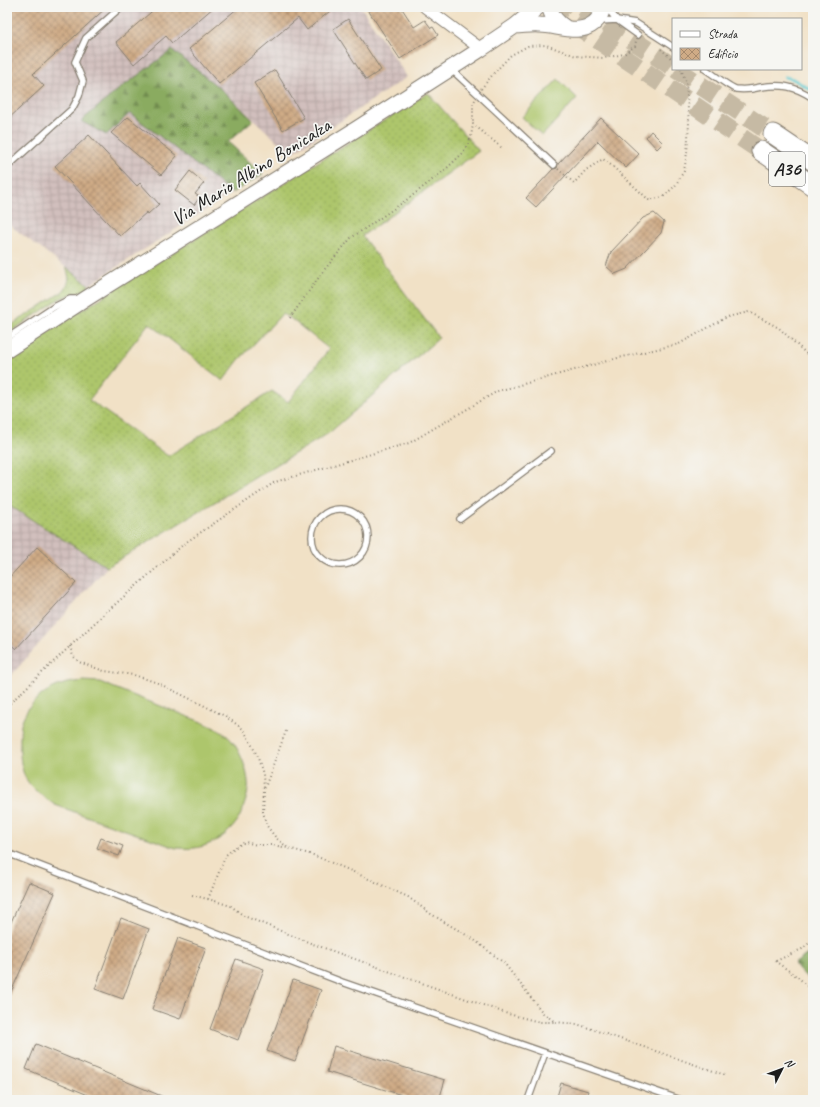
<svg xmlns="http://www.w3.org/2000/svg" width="820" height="1107" viewBox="0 0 820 1107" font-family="Caveat,sans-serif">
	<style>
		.industrial { fill: url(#industrial-grid) }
		.grass { fill: url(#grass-dots); stroke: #647144; fill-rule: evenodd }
		.forest { fill: url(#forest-firs); stroke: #53643e }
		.garden { fill: #adc66c; stroke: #647144 }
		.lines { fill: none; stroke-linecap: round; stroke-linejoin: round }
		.stream { stroke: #59c7cd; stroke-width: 3 }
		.building { fill: url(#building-cross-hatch) }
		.motorway-tunnel { stroke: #c6baa4; stroke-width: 19; stroke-dasharray: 19 10; stroke-linecap: butt }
		.service-casing { stroke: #867e71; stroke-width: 8 }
		.minor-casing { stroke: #867e71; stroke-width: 13 }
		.secondary-casing { stroke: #867e71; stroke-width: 17 }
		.motorway-casing { stroke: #867e71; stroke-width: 21 }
		.path { stroke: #867e71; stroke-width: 2; stroke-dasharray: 1 3; stroke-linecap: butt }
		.service { stroke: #fff; stroke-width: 5.5 }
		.minor { stroke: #fff; stroke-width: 11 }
		.secondary { stroke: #fff; stroke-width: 15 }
		.motorway { stroke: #fff; stroke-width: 19 }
		.labels { text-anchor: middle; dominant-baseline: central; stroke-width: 3.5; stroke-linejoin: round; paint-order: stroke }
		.shield { fill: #f6f6f2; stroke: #5d5d5c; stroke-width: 1 }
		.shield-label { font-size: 19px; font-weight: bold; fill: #1c1c1c }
		.street-label { font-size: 20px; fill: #1c1c1c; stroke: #f6f6f2 }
	</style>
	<defs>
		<pattern id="industrial-grid" width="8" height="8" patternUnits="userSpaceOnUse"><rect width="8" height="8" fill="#d1bfbd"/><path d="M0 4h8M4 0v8" fill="none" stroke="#b3a4a2"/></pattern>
		<pattern id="grass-dots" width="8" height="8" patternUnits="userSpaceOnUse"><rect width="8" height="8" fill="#adc66c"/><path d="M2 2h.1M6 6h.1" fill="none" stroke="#94aa5d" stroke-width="1.8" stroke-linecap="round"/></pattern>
		<pattern id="forest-firs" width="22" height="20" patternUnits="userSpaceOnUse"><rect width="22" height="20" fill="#8aab60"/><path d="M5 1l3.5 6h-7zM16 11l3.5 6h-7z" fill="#708a4e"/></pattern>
		<pattern id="building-cross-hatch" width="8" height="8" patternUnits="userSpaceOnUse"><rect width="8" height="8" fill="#cfab86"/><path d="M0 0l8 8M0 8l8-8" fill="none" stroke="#a78a6d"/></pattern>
	</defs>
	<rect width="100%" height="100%" fill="#f6f6f2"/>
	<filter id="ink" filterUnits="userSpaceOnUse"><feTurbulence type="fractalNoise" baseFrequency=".025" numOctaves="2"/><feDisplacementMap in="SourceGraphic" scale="8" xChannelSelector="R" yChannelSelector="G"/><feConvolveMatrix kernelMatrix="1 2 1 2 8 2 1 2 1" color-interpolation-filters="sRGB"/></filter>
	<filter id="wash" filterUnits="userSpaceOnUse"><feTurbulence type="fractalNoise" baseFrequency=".012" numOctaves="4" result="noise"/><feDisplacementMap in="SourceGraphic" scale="16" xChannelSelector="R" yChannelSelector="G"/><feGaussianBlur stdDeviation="0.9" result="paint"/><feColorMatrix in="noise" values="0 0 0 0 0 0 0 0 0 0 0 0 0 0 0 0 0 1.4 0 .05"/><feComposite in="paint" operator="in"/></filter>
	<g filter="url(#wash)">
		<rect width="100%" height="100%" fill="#f1e1c6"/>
		<!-- industrial -->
		<path class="industrial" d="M7,7H361L407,77L291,154L223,91L129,112L232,193L89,285L7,223Z
			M7,504L107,567L7,680Z"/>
		<!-- grass -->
		<path class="grass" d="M428,93L479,151L362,236L439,338L329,433L107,567L7,504V359L69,318ZM282,314L290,318L329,349L288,402L272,391L168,456L89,400L149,323L223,381L238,361Z
			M66,267L89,285L88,289L61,298L7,334V328L62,292C70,284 70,278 66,267Z"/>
		<!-- forest -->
		<path class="forest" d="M172,50L223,91L253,120L228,142L263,174L232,193L130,113L106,135L81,121L118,90Z
			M813,950V984L794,964Z"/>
		<!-- garden -->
		<path class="garden" d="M558,79L577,98L542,136L522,117Z
			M83,681L100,682C126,693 153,703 179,713C195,720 213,725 226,735C239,745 250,774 248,790C247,799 243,808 240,816C232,833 212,846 194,848C188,849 182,848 176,848L55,805C45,798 32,790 26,779C21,770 19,753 20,743C20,735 20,725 23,718C30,702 47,688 64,684C70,682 77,682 83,681Z"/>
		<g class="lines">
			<!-- stream -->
			<path class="stream" d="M785,77L793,79L813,91"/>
		</g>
		<g id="blocks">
			<!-- building -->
			<path class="building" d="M7,7H107L33,74L44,86L7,120Z
				M157,7H214L172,43L166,36L134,64L116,42Z
				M239,7H335L307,30L298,18L219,84L189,49Z
				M366,7H401L414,27L425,20L431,28L433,27L438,35L400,59Z
				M348,19L381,70L366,80L333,29Z
				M275,70L304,118L283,130L254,83Z
				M128,117L177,156L161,175L111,133Z
				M601,118L639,154L626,168L598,141L536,207L526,198L553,169L557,168L558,164Z
				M651,131L663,143L657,149L646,137Z
				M89,135L137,186L140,183L159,204L148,214L147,212L120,236L55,166Z
				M190,171L204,183L195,194L200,197L194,205L175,190Z
				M654,213L664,222L661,233L627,269L615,274L606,266L611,252L643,218Z
				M37,547L76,583L16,649L7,641V580Z
				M101,838L123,846L119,856L97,848Z
				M29,882L55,893L7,1001V931Z
				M121,918L149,929L123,999L95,989Z
				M178,938L206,948L180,1019L152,1009Z
				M236,959L264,969L238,1040L210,1029Z
				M293,980L321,990L295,1061L267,1051Z
				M36,1044L171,1100H100L26,1069Z
				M334,1046L445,1080L439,1100H418L327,1072Z
				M561,1083L588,1091L585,1100H556Z"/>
		</g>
	</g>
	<g filter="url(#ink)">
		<use href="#blocks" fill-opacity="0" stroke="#867e71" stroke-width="1"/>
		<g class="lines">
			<!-- motorway-tunnel -->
			<path class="motorway-tunnel" d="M550,7L761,151
				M583,7L673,67
				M676,69L773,134"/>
			<defs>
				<path id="service" d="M606,7L617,20L638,35
					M599,21L617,20L636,23L673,47
					M451,69L554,165
					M705,69C712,73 730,88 736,89C744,90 753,89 761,87C782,84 795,86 813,98
					M7,167L72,109L79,96L83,81L75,62L86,38L121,7
					M7,338L54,307L70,299H78
					M312 537a28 28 0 1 1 56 0a28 28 0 1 1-56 0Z
					M460,519L551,451
					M7,853L342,982L681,1100
					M528,1100L545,1053"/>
				<path id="minor" d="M425,7L481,49"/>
				<path id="secondary" d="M549,7C552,17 557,23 566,28
					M515,26C523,26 531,24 540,25C557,25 579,36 594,23C599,19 602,13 603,7
					M7,350L87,298L358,128L481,49L515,26L538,7"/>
				<path id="motorway" d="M773,134L813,161
					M761,151L813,186"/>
			</defs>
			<!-- service casing -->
			<use href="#service" class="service-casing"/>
			<!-- minor casing -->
			<use href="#minor" class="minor-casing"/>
			<!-- secondary casing -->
			<use href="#secondary" class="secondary-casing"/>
			<!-- motorway casing -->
			<use href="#motorway" class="motorway-casing"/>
			<!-- path -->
			<path class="path" d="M661,49L673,60
				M481,89L494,73L511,55L528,46L546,45L576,56L604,58L624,54L635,46L636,41
				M475,100L473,104V124L502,148
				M558,169L574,183L586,170L603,159L612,166L649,200L663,197L675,186L684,171L687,153L689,123L686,82L681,69
				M290,318L324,270L351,238L408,199L446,169L463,153L471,137L473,124
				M70,646L73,656L79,662L104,671L134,675L158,683L225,716L243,729L251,743L258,758L263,774L264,790
				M7,706L103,615L185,543L275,482L409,443L498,391L618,358L679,344L727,317L749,312L779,328L813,360
				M286,731L264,790L263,812L267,826L276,838L287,847
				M192,895L215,901L231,906L244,916L313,944L508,1014L540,1022H554
				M208,899L226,855L234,848L245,842L257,845H272L288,848L313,855L349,870L408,897L431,914L473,939L504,963L543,1013L555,1022L577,1024L725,1075
				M775,961L799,978L813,992
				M776,961L802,949L813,940"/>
			<!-- service -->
			<use href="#service" class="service"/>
			<!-- minor -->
			<use href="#minor" class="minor"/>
			<!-- secondary -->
			<use href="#secondary" class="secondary"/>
			<!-- motorway -->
			<use href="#motorway" class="motorway"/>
		</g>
	</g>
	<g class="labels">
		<!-- shield labels -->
		<rect class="shield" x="769" y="152" width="36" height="34" rx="3"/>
		<g class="shield-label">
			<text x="787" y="169">A36</text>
		</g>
		<!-- street labels -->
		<g class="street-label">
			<text transform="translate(251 172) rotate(-32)">Via Mario Albino Bonicalza</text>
		</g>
	</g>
	<!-- margin -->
	<rect width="820" height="1107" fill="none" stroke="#f6f6f2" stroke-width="24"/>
	<!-- legend -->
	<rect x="672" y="18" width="130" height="52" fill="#f6f6f2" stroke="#9f9f9c"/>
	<rect x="680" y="31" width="20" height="6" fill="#ffffff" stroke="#9f9f9c"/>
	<text x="708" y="38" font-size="12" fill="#1c1c1c">Strada</text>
	<rect x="680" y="48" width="20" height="12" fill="url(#building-cross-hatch)" stroke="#9f9f9c"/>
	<text x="708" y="58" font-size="12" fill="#1c1c1c">Edificio</text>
	<!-- north arrow -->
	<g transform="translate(782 1069) rotate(48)" stroke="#f6f6f2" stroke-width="3" paint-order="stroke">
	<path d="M0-3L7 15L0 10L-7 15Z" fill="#1c1c1c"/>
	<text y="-6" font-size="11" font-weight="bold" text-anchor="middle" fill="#1c1c1c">N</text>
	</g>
</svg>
